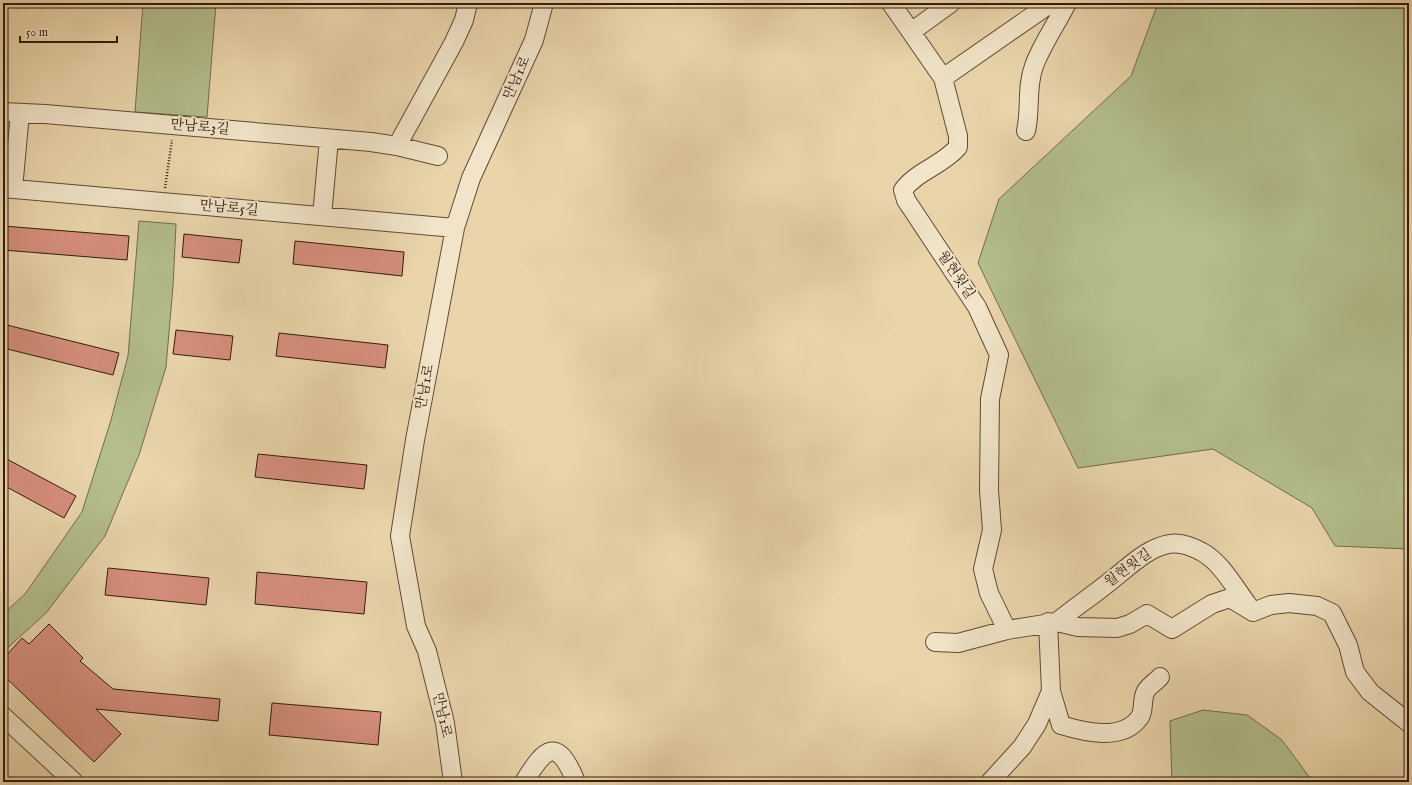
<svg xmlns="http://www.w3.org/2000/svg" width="1412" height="785" viewBox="0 0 1412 785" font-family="'IM FELL English','Noto Serif KR',serif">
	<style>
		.green { fill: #b3be8c; stroke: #726c4c }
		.building { fill: #d68f7d; stroke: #321b0d }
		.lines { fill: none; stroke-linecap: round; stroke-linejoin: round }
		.minor-casing { stroke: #604a34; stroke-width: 20 }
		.path { stroke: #321b0d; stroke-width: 2.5; stroke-dasharray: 1 2; stroke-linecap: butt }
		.minor { stroke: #f1e4c8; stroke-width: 18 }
		.labels { text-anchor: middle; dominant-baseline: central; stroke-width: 4; stroke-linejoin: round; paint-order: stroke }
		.street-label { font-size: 14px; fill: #321b0d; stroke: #f1e4c8 }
	</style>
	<rect width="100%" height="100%" fill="#ead5ab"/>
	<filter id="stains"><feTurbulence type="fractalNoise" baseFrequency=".005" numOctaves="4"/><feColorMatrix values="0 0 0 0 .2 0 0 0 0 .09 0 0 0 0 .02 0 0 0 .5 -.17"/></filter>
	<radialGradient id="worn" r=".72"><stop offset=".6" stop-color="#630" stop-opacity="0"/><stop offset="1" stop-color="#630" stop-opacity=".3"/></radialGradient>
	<!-- green -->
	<path class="green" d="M143,3H216L207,117L135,112Z
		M1158,3H1409V549L1335,546L1312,508L1213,449L1078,468L978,263L999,199L1131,76Z
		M139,221L176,224L173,286L166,367L139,455L105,536L46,613L3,652V614L25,594L82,512L111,420L128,356Z
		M1203,710L1247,715L1282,740L1310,778L1321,782H1172L1170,721Z"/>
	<!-- building -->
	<path class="building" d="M3,226L129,236L127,260L3,250Z
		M184,234L242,240L239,263L182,257Z
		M295,241L404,252L402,276L293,264Z
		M3,324L119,353L113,375L3,348Z
		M176,330L233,336L230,360L173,354Z
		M279,333L388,345L385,368L276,356Z
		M258,454L367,465L364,489L255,477Z
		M3,457L76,496L64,518L3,485Z
		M108,568L209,578L206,605L105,595Z
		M257,572L367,582L364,614L255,604Z
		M49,624L83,658L80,661L113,689L220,699L218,721L96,709L121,734L94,762L3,675V659L22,638L29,644Z
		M272,703L381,712L378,745L269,735Z"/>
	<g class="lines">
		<defs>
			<path id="minor" d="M891,3L943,78
				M911,32L951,3
				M3,112L45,114L371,142L397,146L438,156
				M1026,131C1031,110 1026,87 1034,66C1041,46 1057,23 1067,3
				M397,146L454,42L464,20L468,3
				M3,188L455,228
				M13,189L20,113
				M322,216L329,139
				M1057,622C1075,607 1095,594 1113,579C1130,566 1147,548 1169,544C1180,542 1193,547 1202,552C1221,562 1235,588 1248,605
				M1007,630L989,593L983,569L992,530L989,490L990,399L999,355L977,307L906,200L903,190C917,171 943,165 958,147V136L943,78L1051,3
				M935,642L958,643L1007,630L1057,622L1078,627L1117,628L1130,624L1147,614L1172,629L1212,604L1230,598L1253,612L1271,605L1289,603L1317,606L1332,613L1348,645L1355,672L1370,692L1409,723
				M1051,691L1061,725C1084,732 1123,742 1140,717C1144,711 1142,700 1145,693C1147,687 1156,682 1160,677
				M3,716L74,782
				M453,782L445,723L427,651L416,626L400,536L415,440L455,228L471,178L534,40L544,3
				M524,782C545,748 557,735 576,782
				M990,782L1022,747L1037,724L1051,691L1048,622"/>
		</defs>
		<!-- minor casing -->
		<use href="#minor" class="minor-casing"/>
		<!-- path -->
		<path class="path" d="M165,188L172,140"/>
		<!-- minor -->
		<use href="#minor" class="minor"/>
	</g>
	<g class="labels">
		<!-- street labels -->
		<g class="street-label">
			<text transform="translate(517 78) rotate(-66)">만남1로</text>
			<text transform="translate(200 127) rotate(5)">만남로3길</text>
			<text transform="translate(229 208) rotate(5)">만남로5길</text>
			<text transform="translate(956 275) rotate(56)">월현윗길</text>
			<text transform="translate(425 387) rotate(-79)">만남1로</text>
			<text transform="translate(1128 568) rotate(-36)">월현윗길</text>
			<text transform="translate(442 715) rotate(78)">만남1로</text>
		</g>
	</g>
	<!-- margin -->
	<rect width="1412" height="785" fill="none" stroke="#ead5ab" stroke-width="16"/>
	<rect x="4" y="4" width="1404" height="777" fill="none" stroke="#321b0d" stroke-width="2"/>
	<rect x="8" y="8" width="1396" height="769" fill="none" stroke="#321b0d"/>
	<!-- scale -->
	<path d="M20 36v6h97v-6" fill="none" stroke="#321b0d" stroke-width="2"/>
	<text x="26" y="36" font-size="12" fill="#321b0d" stroke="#f1e4c8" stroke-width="3" paint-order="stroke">50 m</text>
	<rect width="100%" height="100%" filter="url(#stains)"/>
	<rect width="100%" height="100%" fill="url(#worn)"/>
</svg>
